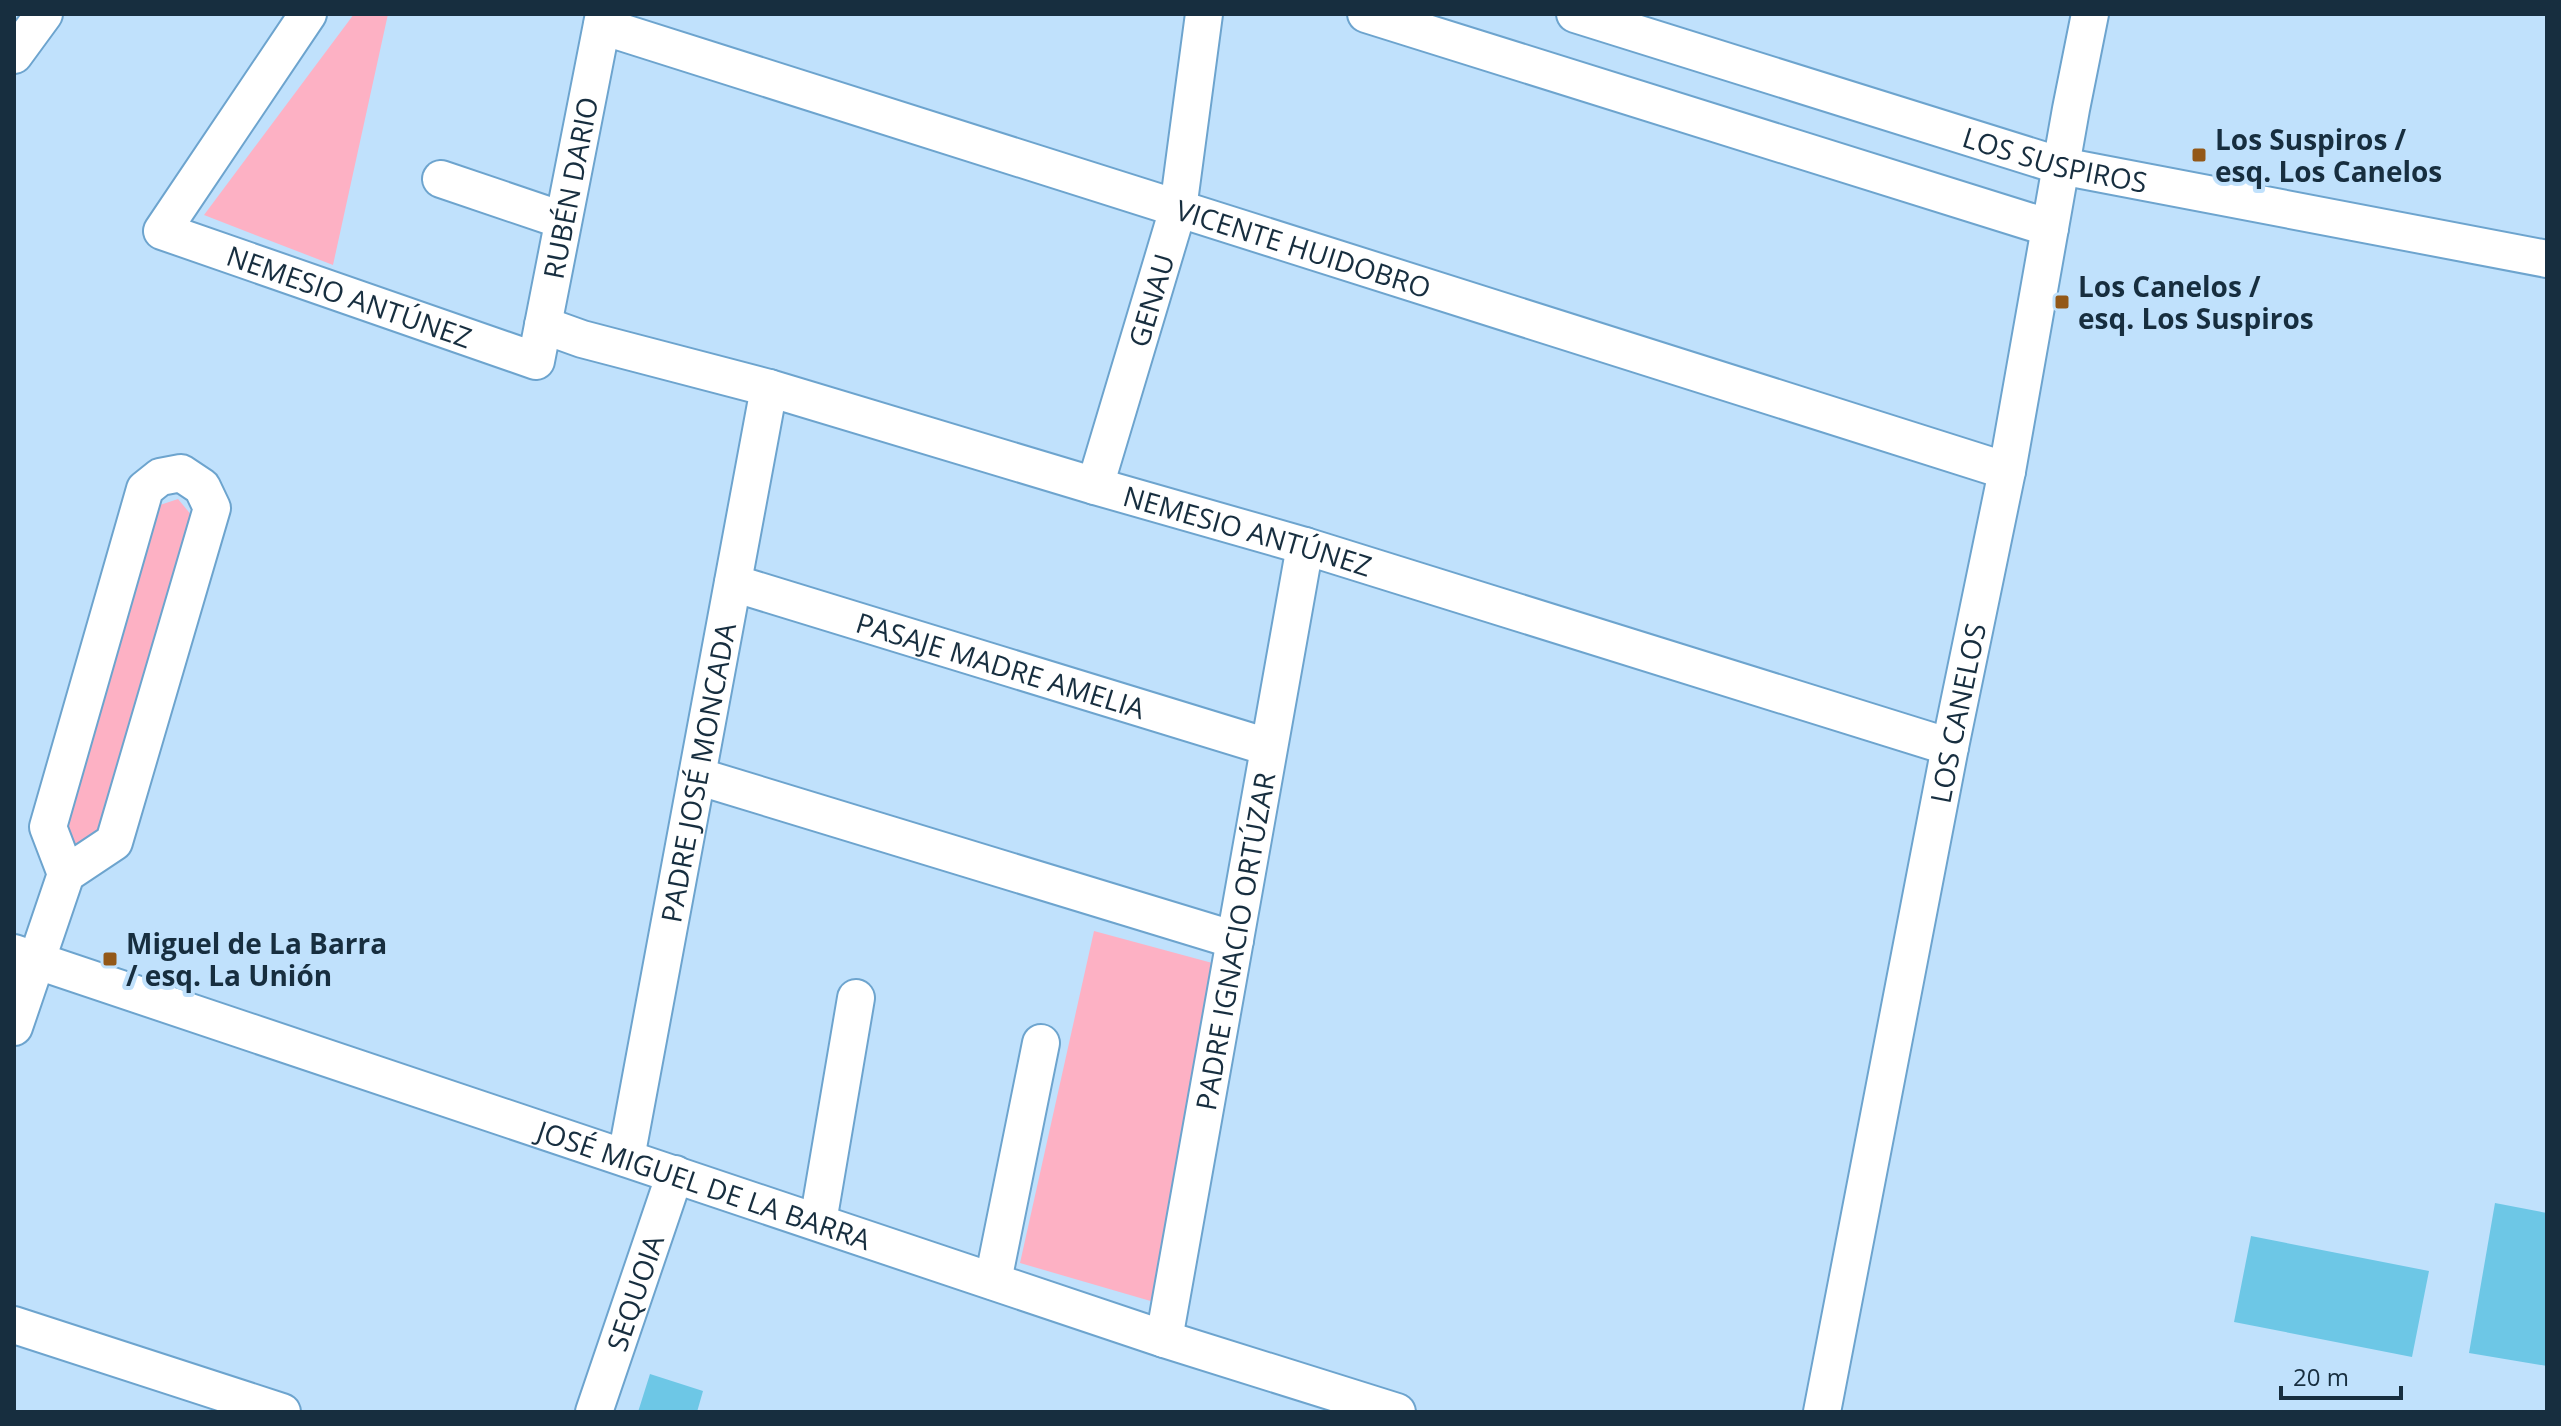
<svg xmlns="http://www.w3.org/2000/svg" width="2561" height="1426" viewBox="0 0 2561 1426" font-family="'Open Sans',sans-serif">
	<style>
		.green { fill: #fdb1c4 }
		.building { fill: #6dc7e6 }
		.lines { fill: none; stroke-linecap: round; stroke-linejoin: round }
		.street-casing { stroke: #6da4ce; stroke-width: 40 }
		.street { stroke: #fff; stroke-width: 36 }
		.poi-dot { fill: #935818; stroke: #c0e1fc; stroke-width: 3 }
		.labels { text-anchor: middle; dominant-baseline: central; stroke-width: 8; stroke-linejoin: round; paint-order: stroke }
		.poi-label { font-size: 28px; font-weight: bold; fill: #172e3f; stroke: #c0e1fc; text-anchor: start }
		.street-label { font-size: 28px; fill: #172e3f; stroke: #c0e1fc }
	</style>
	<rect width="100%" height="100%" fill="#c0e1fc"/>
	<!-- green -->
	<path class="green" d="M354,14H388L333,265L204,215Z
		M178,499L193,517L101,831L74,849L61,820L151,508Z
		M1094,931L1216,964L1154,1302L1020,1263Z"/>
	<!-- building -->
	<path class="building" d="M2495,1203L2547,1213V1366L2469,1353Z
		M2251,1236L2429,1271L2412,1357L2234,1322Z
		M650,1374L703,1391L697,1412H638Z"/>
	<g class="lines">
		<defs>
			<g id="street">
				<path id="s1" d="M308,14L162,231L536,361L604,14"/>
				<path d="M1366,14L2050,228"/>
				<path id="s2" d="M1575,14L2061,166L2547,259"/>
				<path id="s3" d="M602,26L2007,471"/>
				<path d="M14,55L44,14"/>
				<path d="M441,179L562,220"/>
				<path id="s4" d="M543,325L582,339L769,388L1095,486L1305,546L1950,747"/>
				<path id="s5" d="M1095,486L1178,209L1204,14"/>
				<path id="s6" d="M733,583L1268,747"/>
				<path d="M697,776L1235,940"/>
				<path id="s7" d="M14,953L1164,1339L1397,1412"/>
				<path d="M14,1027L66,874L114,842L212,508L202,487L181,473L160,477L145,489L48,827L66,874"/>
				<path id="s8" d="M626,1158L769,388"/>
				<path d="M818,1222L856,998"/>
				<path d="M993,1281L1041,1043"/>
				<path d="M14,1325L282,1412"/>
				<path id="s9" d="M1164,1339L1305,546"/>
				<path id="s10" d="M594,1412L675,1174"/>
				<path id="s11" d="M1822,1412L1950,747L2007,471L2071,109L2090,14"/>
			</g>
		</defs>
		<!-- street casing -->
		<use href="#street" class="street-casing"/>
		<!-- street -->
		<use href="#street" class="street"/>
	</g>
	<!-- markers -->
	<g class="poi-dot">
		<rect x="2191" y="147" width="16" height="16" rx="4"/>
		<rect x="2054" y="294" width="16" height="16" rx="4"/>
		<rect x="102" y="951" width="16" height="16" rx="4"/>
	</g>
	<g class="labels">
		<!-- poi labels -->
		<g class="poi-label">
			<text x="2215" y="139">Los Suspiros /<tspan x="2215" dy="32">esq. Los Canelos</tspan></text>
			<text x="2078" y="286">Los Canelos /<tspan x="2078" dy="32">esq. Los Suspiros</tspan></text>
			<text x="126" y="943">Miguel de La Barra<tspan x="126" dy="32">/ esq. La Unión</tspan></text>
		</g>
		<!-- street labels -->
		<g class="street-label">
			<text stroke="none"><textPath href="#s2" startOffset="502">LOS SUSPIROS</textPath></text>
			<text stroke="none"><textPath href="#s1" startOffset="834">RUBÉN DARIO</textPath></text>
			<text stroke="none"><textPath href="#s3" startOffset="736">VICENTE HUIDOBRO</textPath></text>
			<text stroke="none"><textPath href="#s1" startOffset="460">NEMESIO ANTÚNEZ</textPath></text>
			<text stroke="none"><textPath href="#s5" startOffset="194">GENAU</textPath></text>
			<text stroke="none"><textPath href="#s4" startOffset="734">NEMESIO ANTÚNEZ</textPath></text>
			<text stroke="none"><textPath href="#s6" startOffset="280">PASAJE MADRE AMELIA</textPath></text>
			<text stroke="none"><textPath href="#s11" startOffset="712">LOS CANELOS</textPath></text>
			<text stroke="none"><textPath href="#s8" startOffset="392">PADRE JOSÉ MONCADA</textPath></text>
			<text stroke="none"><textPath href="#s9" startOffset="404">PADRE IGNACIO ORTÚZAR</textPath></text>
			<text stroke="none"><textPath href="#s7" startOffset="728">JOSÉ MIGUEL DE LA BARRA</textPath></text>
			<text stroke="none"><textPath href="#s10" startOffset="126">SEQUOIA</textPath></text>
		</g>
	</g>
	<!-- border -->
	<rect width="2561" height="1426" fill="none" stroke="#172e3f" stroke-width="32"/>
	<!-- scale -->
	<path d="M2281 1386v12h120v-12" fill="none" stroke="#172e3f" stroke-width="4"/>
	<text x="2293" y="1386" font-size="24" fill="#172e3f" stroke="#c0e1fc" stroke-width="6" paint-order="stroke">20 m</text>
</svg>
